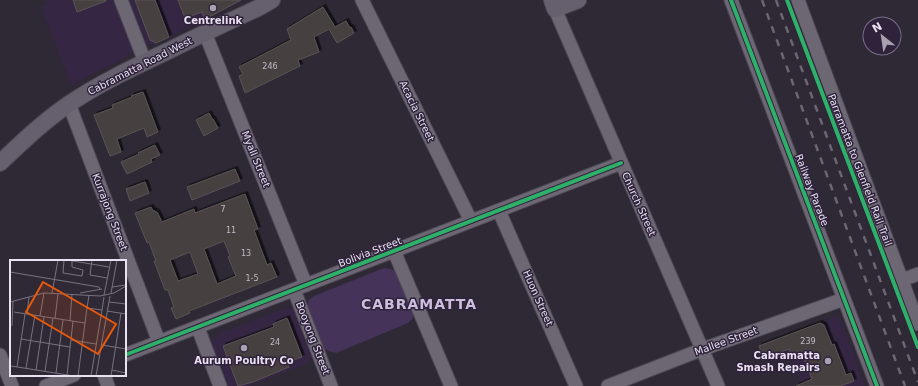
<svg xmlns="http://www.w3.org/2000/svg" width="918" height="386" viewBox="0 0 918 386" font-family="'DejaVu Sans',sans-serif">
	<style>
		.built { fill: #352744 }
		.green { fill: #46335a }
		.building { fill: #464040; stroke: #5a5354; fill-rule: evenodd; filter: url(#shadow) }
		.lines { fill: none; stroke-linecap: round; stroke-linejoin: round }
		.minor-casing { stroke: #4e4754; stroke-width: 15 }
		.major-casing { stroke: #4e4754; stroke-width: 18 }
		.minor { stroke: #6c6772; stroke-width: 13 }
		.major { stroke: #66606e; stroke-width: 16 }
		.rail { stroke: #6b6672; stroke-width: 2.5; stroke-dasharray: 7 7; stroke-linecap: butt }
		.cycleway-casing { stroke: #2f233c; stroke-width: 6 }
		.cycleway { stroke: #2db169; stroke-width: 4 }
		.poi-dot { fill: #a8a1b0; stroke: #2f233c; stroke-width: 1.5 }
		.labels { text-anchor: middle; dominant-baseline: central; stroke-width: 3; stroke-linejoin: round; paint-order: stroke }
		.number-label { font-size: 8px; fill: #c0b9c6 }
		.poi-label { font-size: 10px; font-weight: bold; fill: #e9e1f2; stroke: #2f233c }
		.street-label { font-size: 10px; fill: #e9e1f2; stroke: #2f233c }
		.district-label { font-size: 14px; font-weight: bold; letter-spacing: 1px; fill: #cdbede; stroke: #2f233c }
		.inset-road { fill: none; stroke: #797381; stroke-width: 1 }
		.view { fill: #e8590c; fill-opacity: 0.15; stroke: #e8590c; stroke-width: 2 }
		.inset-edge { fill: none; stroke: #e9e1f2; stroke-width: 2 }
	</style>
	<defs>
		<filter id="shadow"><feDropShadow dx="2.5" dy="-2.5" stdDeviation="0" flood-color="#0009"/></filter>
	</defs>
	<rect width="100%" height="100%" fill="#2f2936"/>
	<!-- built -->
	<path class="built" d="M45,0H244L152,45L149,44L128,54L126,58L84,78L72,86L41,7L47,5Z
		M287,308L294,309L296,312L311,352V358L306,364L248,386H227L225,385L211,347V344L213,340L220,333Z
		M839,315L865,386H802L782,337Z"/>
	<!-- green -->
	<path class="green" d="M384,268L391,269L397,272L414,312L413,318L408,323L336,353L328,351L323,348L307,306L309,300L314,296Z"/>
	<!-- building -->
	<path class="building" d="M73,0H106V1L77,12Z
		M135,0H155L169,37L156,43L150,40Z
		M178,0H241L211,16L204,18L202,12L185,18Z
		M323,7L335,27L346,21L350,28L351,27L354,33L337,43L329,29L314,37L319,52L298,60L300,66L245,93L239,76L243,74L239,67L291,40L287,29Z
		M143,92L158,132L147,137L144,128L117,139L121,152L110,156L94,115L113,108L112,105L132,97L131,96Z
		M209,113L212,119H213L218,128L204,136L196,120Z
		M155,145L160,155L151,159L152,162L127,174L121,162L139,154L138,153Z
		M235,169L240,181L192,200L187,187Z
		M145,182L149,193L130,201L126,189Z
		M245,194L258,229L254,230L267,265L271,263L277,277L189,311L190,313L176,319L171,308L174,307L168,290H165L154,261H156L149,242L147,243L135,213L151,207L153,211L154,210L155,212H157L162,222L194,209L195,213ZM224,241L230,256L228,257L236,276L217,284L204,249ZM190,252L198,274L178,281L170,260Z
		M287,318L302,357L287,362L289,367L253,382L238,386L223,346L274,327L273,324Z
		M820,323L824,325L832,345L834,344L846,375L851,373L854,381L840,386H796L812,379L803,356L793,359L789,349L764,359L759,346Z"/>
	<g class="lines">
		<defs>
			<path id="minor" d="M121,0L145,62
				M362,0L471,221
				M731,0L877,386
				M798,0L918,324
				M555,9L718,386
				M205,33L306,285
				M69,104L159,342
				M499,211L576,386
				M394,251L451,386
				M902,280L918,274
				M294,290L331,386
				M198,328L220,386
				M0,355L12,386
				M125,355L621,163
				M104,375L108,386
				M46,386L74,375
				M608,386L703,349L844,299"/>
			<path id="major" d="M552,0L555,9L578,0
				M0,163C22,142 44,121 69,104C100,83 134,67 168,51C198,36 228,22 258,8L272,0"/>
		</defs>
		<!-- minor casing -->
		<use href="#minor" class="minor-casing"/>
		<!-- major casing -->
		<use href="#major" class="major-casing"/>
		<!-- minor -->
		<use href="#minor" class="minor"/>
		<!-- major -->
		<use href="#major" class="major"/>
		<!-- rail -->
		<path class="rail" d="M762,0L905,386
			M776,0L918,382"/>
		<defs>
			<path id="cycleway" d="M731,0L877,386
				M787,0L918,347
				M125,355L621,163"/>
		</defs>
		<!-- cycleway casing -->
		<use href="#cycleway" class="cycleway-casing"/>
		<!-- cycleway -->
		<use href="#cycleway" class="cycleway"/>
	</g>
	<!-- markers -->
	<g class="poi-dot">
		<circle cx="213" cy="8" r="4"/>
		<circle cx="244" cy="348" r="4"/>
		<circle cx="828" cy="361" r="4"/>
	</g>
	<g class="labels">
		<!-- number labels -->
		<g class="number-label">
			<text x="270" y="66">246</text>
			<text x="223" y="209">7</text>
			<text x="231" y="230">11</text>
			<text x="246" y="253">13</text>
			<text x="252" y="278">1-5</text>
			<text x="808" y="341">239</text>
			<text x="275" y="342">24</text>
		</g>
		<!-- poi labels -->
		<g class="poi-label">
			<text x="213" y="20">Centrelink</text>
			<text x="820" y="355" text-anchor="end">Cabramatta<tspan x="820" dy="12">Smash Repairs</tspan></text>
			<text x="244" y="360">Aurum Poultry Co</text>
		</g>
		<!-- street labels -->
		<g class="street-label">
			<text transform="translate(140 66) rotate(-27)">Cabramatta Road West</text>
			<text transform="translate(417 111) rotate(64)">Acacia Street</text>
			<text transform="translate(256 159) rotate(68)">Myall Street</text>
			<text transform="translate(860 170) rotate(69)">Parramatta to Glenfield Rail Trail</text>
			<text transform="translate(812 190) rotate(69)">Railway Parade</text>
			<text transform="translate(639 204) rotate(66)">Church Street</text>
			<text transform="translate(110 212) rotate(69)">Kurrajong Street</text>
			<text transform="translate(370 252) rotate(-21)">Bolivia Street</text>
			<text transform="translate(538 298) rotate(66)">Huon Street</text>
			<text transform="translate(313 338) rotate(69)">Booyong Street</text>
			<text transform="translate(726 341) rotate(-20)">Mallee Street</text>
		</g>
		<!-- district labels -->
		<g class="district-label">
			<text x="419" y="304">CABRAMATTA</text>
		</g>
	</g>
	<!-- overview -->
	<g transform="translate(10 260)">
		<rect width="116" height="116" fill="#2f2936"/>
		<path class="inset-road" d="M54,0L53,13L72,16L73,10L62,7V1M57,0L99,7M82,0L80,15L97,18M0,12L89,27L90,29M102,27L116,25M42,33L48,0M70,33L92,29M101,33L107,0M79,35L77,48L92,50L94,37M94,35L101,0M0,42L34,33L90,36L104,33L116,26M99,42L116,44M97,51L116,54M4,52L75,63M17,54L19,37M30,56L34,33M45,58L48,34M60,61L62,34M2,66L3,41M11,79L60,87M61,80L86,84M92,85L116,89M1,106L64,116M7,107L15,54M16,108L25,55M26,110L34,57M102,110L116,113M35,111L43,58M46,113L53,60M57,115L63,61M68,116L77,48M81,116L92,50M86,116L100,36M101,116L111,53"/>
		<path class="view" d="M33,22L106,64L88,94L16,52Z"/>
		<rect width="116" height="116" class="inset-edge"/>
	</g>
	<!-- north arrow -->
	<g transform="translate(882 36) rotate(330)"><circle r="19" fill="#2f233c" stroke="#796f85"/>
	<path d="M0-3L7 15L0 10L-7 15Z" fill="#a8a1b0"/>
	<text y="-6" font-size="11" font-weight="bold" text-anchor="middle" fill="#e9e1f2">N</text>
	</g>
</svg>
